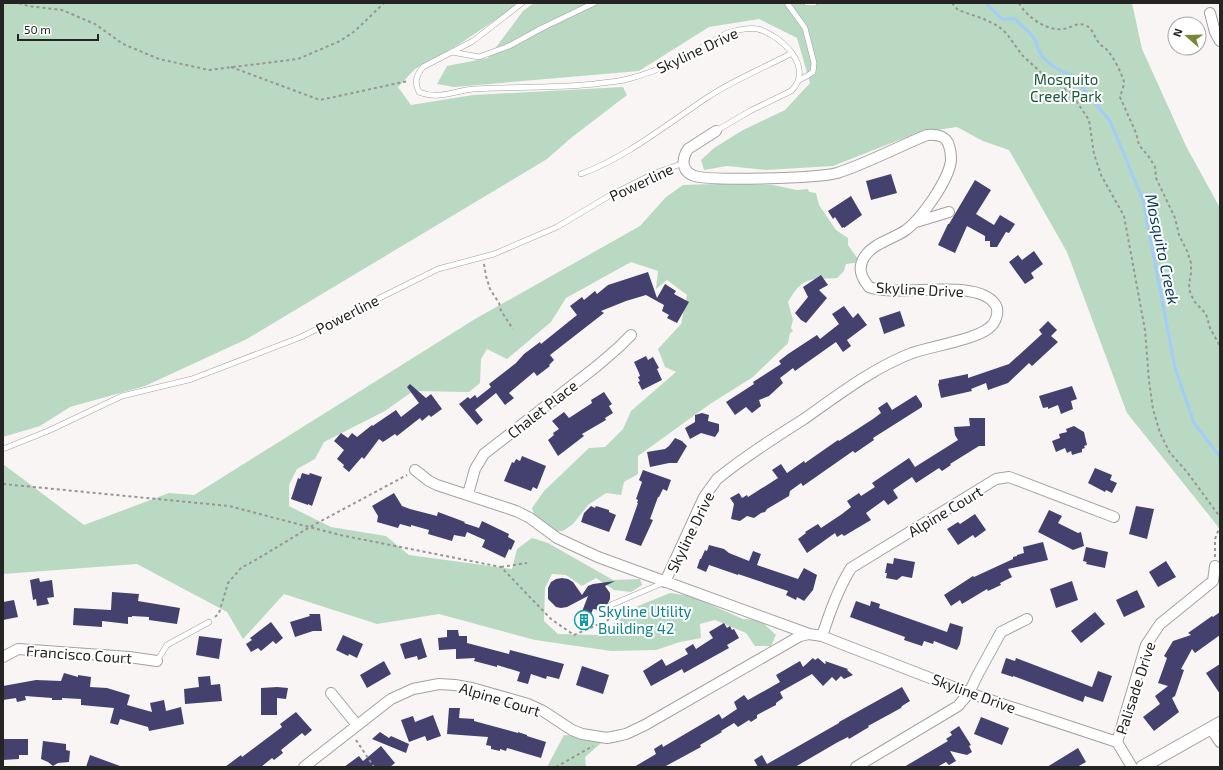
<svg xmlns="http://www.w3.org/2000/svg" width="1223" height="770" viewBox="0 0 1223 770" font-family="'Exo 2',sans-serif">
	<style>
		.green { fill: #b9d9c3 }
		.lines { fill: none; stroke-linecap: round; stroke-linejoin: round }
		.stream { stroke: #a2cdf8; stroke-width: 3 }
		.building { fill: #44416e }
		.service-casing { stroke: #a4a19f; stroke-width: 6 }
		.minor-casing { stroke: #a4a19f; stroke-width: 12 }
		.tertiary-casing { stroke: #a4a19f; stroke-width: 14 }
		.path { stroke: #989594; stroke-width: 2; stroke-dasharray: 3 3; stroke-linecap: butt }
		.service { stroke: #fff; stroke-width: 5 }
		.minor { stroke: #fff; stroke-width: 10 }
		.tertiary { stroke: #fff; stroke-width: 12 }
		.labels { text-anchor: middle; dominant-baseline: central; stroke-width: 4; stroke-linejoin: round; paint-order: stroke }
		.street-label { font-size: 15px; fill: #252423; stroke: #fff }
		.park-label { font-size: 15px; fill: #1a5837; stroke: #fff }
		.culture-label { font-size: 15px; fill: #0d838f; stroke: #fff; text-anchor: start }
		.water-label { font-size: 16px; font-style: italic; fill: #05355c; stroke: #fff }
	</style>
	<rect width="100%" height="100%" fill="#f9f5f4"/>
	<!-- green -->
	<path class="green" d="M3,3H519L513,8L458,45L415,69L398,87L411,105L473,95L623,87L627,95L571,138L547,159L247,339L145,386L70,407L40,426L3,437Z
		M534,3H1132L1142,49L1186,146L1220,208V529L1127,413L1067,252L1009,150L983,141L957,127L917,133L833,166L766,170L727,166L704,170L701,160L714,148L743,130L785,110L810,83L797,38L759,19L709,27L639,71L454,87L437,84L447,66L488,58L523,11Z
		M716,184L773,185L797,190L808,189L809,192L816,193L819,205L836,230L848,238V245L860,262L846,264L844,271L837,278C809,280 803,276 788,302L793,320L791,328L793,331L790,333L788,343L753,377L710,404L638,456V474L624,482L621,495L606,493L588,505L573,524L563,531L540,532L532,508L544,491L589,448L605,447L623,429L631,411L676,372L665,367L658,349L681,324L687,295L667,280L656,289L658,271L631,262L566,298L551,322L507,359L487,349L481,359L480,383L469,392L413,391L385,411L324,442L315,459L297,469L289,485V506L331,527L386,536L409,555L512,569L517,549L532,538L548,543L613,580L640,579L642,585L631,592L614,590L596,578L582,586L566,575L552,574L545,588L544,621L558,634L598,635L638,606L670,593L691,596L743,619L760,620L776,635L771,646H755L746,633L715,620L700,624L701,638L680,642L656,650L611,651L535,640L439,614L377,624L284,594L243,639L227,612L137,564L3,574V464L84,525L169,493L194,495L475,319L640,226L666,197L683,185Z
		M564,735L607,738L585,757L586,767H547Z"/>
	<g class="lines">
		<!-- stream -->
		<path class="stream" d="M986,3L1002,19H1015C1021,25 1028,30 1033,37C1038,43 1036,46 1039,51C1046,63 1059,71 1072,75L1110,121L1143,200L1175,368L1194,423L1220,457"/>
	</g>
	<!-- building -->
	<path class="building" d="M891,174L897,193L871,200L866,181Z
		M975,180L991,190L976,214L994,225L1000,215L1015,224L1009,233L1006,232L997,247H990V241H985V236L967,226L955,253L938,245L948,224H949Z
		M851,196L862,215L844,228V227L842,228L835,217L833,219L828,211Z
		M1034,251L1043,264L1031,273L1034,278L1025,284L1009,262L1018,255L1022,260Z
		M648,272L657,298L665,284L676,291L674,294L689,302L677,323L667,318L669,315L662,311L664,305L646,295L626,301L601,311L604,313L550,355L554,360L549,365L550,366L537,376L534,372L509,393L514,398L505,405L496,393L475,410L483,420L477,425L459,404L468,397L470,399L475,395L477,398L491,387L489,384L516,363L524,354L540,342L541,344L577,315L570,306L582,297L584,300L595,291L597,294L608,285Z
		M821,275L828,285L819,290L827,298L806,323L801,320L795,313L808,297L803,287Z
		M844,306L853,318L858,313L867,325L847,340L851,346L843,352L836,342L795,371L793,368L780,378L783,383L769,396L759,400L761,406L752,413L746,407L735,415L726,402L754,384L753,382L781,364L779,361L788,354L817,335L820,339L839,324L832,314Z
		M900,311L905,326L884,334L879,318Z
		M1048,321L1057,330L1051,336L1058,342L1032,366L1029,363L1008,383L988,390L986,383L971,389L972,391L941,398L938,384L939,383V380L968,374V378L1009,364L1042,334L1039,330Z
		M646,356L648,360L653,357L659,368L657,369L662,380L642,390L638,382L640,381L638,377L640,376L639,373L634,362Z
		M410,384L426,398L431,394L442,409L431,417L429,415L422,421L420,418L397,436L395,434L383,442L379,439L364,459L362,457L349,472L343,467L344,465L337,459L344,450L334,441L341,433L348,438L352,433L357,437L372,425L373,426L374,425L396,410L401,417L419,403L407,387Z
		M1072,386L1077,399L1071,401L1073,409L1061,414L1058,405L1048,409V407L1043,408L1039,396Z
		M604,392L612,404L609,406L613,413L605,418L606,420L582,434L584,436L558,456L548,440L554,435L553,433L559,429L552,421L564,412L569,418L592,403L591,400Z
		M916,395L922,404V407L873,438L874,440L855,453L853,451L803,486L801,483L790,491L789,496L767,509L765,512L761,513L754,518L747,516L740,521L731,519L734,504L730,498L739,493L742,498L747,495L748,497L778,478L772,470L781,464L787,473L804,461L805,463L838,440L839,441L873,419L881,413L878,408L887,402L892,410Z
		M702,413L709,415L708,421L719,424V431L715,437L701,433L690,439L685,428L695,422V415Z
		M969,418H985V446H979L950,464L951,465L942,471L939,468L916,483L912,477L893,490L898,498L888,505L884,500L866,513L871,520L844,536L842,534L837,537L835,533L807,553L798,539L806,533L805,532L818,524L821,528L842,514L851,507L847,501L859,493L861,496L875,487L872,483L909,458L915,467L958,440L955,435L954,427L970,426Z
		M1074,426L1084,432L1087,445L1084,446L1085,448L1082,449V452L1072,455L1071,451L1067,453L1065,448L1056,452L1052,441L1060,438L1059,434L1067,432L1066,429Z
		M675,438L682,441L687,446L677,463H669L650,467L647,452L665,449L669,446Z
		M522,456L546,466L537,489L533,487L531,491L504,481L512,462L514,463L516,459L520,461Z
		M1095,468L1112,475L1110,480L1117,483L1112,493L1106,490L1105,492L1088,483Z
		M643,470L671,480L667,491L663,489L659,497H658L650,519L653,520L641,546L625,540L638,503H637L638,500L636,499L642,482L639,480Z
		M302,473L309,475L310,473L322,477L312,506L308,504V505L291,499L298,478L300,479Z
		M394,493L402,506L410,509L437,516L438,512L465,522L464,523L479,528L482,521L509,534L508,537L515,541L511,550L509,549L505,558L482,547L485,540L467,532L465,537L454,535L452,541L428,534L429,530L411,525V527L400,524L398,528L377,522L378,516L372,506Z
		M591,506L595,508L596,506L609,510V512L616,515L609,532L581,522L584,513Z
		M1136,506L1154,509L1147,539L1129,534Z
		M1049,510L1062,516L1058,523L1078,533L1081,532L1084,546L1073,550L1038,532Z
		M975,514L986,530L975,538L973,535L958,545L947,529L958,522L960,524Z
		M1043,542L1048,560L1008,569L1012,577L1000,583L1001,585L988,591L987,589L962,604L960,600L951,606L944,595L973,576L974,577L1013,559V557L1017,556V555L1024,553L1023,547Z
		M709,545L724,549L729,553L749,561L753,551L761,554L757,565L798,579L804,568L817,575L813,590L804,601L797,597L796,600L786,595L788,591L738,574V575L709,565L706,572L697,568L700,559H701L705,550L707,551Z
		M1086,547L1108,552L1105,568L1086,564L1087,562L1083,561Z
		M894,558L915,562L912,578L902,576L897,580L886,578L887,573H885L887,563L893,564Z
		M1166,561L1176,577L1158,587L1149,572Z
		M39,578L40,582L52,580L54,597L47,598L49,604L37,606L36,599L33,600L30,580Z
		M562,578L568,579L573,582L582,595L588,586L593,584L615,581L605,586L610,593V599L607,605L599,610L593,609L587,625L578,622L588,596L567,607L561,608L556,607L548,599V588L551,582L556,579Z
		M1072,581L1078,600L1056,608L1050,589Z
		M1137,590L1145,607L1124,617L1116,600Z
		M112,592L139,594L138,601L180,608L177,624L149,620V617L132,616V617H128V624L102,621V627L73,625L74,608L111,610Z
		M14,600L18,617L3,620V602Z
		M856,601L870,606L871,601L880,604L879,608L947,632L950,623L963,627L960,644L957,650L934,641L933,644L924,641L922,646L904,640L905,637L850,617Z
		M1095,612L1105,624L1081,643L1071,631Z
		M1220,612V635L1195,653L1192,649L1181,669L1184,670L1175,696L1172,698L1179,712L1154,731L1143,717L1160,704L1155,696L1168,686L1158,683L1167,658L1164,656L1173,641L1191,635L1188,633L1212,616L1213,617Z
		M309,614H320L322,631H313L295,637L290,622L310,616Z
		M271,622L283,638L276,644L273,641L261,651L258,648L251,652L246,644L252,640L250,638Z
		M724,623L727,628L730,626L732,630L734,629L739,638L727,645L729,648L684,673L682,669L651,686L643,671L662,659L666,666L688,654L685,649L693,644L696,649L713,638L709,632Z
		M447,630H458L459,636H467V643L509,654L510,650L564,664L559,679L547,676L546,679L531,674L528,684L517,681L520,672L497,665V667L474,661L475,658L456,659V649L439,650L438,638L447,637Z
		M343,635L363,644L357,658L349,654L348,656L336,650Z
		M199,636L222,639L219,659L196,655Z
		M421,638L427,657L418,660L417,656L405,659L400,644Z
		M813,658L815,660L818,658L825,664L826,663L825,661L848,669L847,670L853,675L844,679L841,676L836,681L832,677L823,686L812,674L780,692L783,698L776,703V705L757,715V718L751,722L749,720L738,727L734,723L721,731L722,732L700,745L701,747L664,767H634L656,754L654,749L662,744L663,747L719,714L722,719L737,709L734,702L744,695L748,700L780,682L776,675L800,661L803,667Z
		M1006,658L1015,661L1016,658L1092,687L1098,671L1112,676L1103,702L1085,696L1083,702L1013,676V677L1001,673Z
		M384,661L391,674L367,688L360,675Z
		M1220,664V694L1206,673Z
		M582,666L609,675L603,694L576,685Z
		M64,673L78,677V675L91,677L90,687L107,688L130,695L127,705L152,712L150,703L164,700L166,711L181,707L184,724L149,731L148,727L120,719L118,725L110,723L114,708L81,705V699L62,698V700H52V698L25,696L26,700L17,702L16,698L3,700V686L36,680L61,681Z
		M210,676L211,685L220,684L222,701L185,704L184,689L199,687L198,677Z
		M277,687L288,688L286,699L277,698V715H261V688Z
		M902,687L910,701L902,706L901,708L868,726L869,727L849,739L848,737L838,742L795,767H758L754,760L762,755L767,764L839,723V722Z
		M449,708H460L459,718L474,719V721L518,733V732L527,735V736L546,742L541,758L507,748L506,751L500,749V751L491,749V746L486,745L488,737L447,734Z
		M296,712L312,730L305,736L302,733L281,750L283,753L274,760L272,758L261,767H225L241,755L242,757L282,727L280,724Z
		M433,715L441,736L427,741L425,736L409,742L401,720L413,716L415,722Z
		M981,717L1009,728L1002,745L974,734Z
		M959,726L971,745L969,746L972,752L967,755L950,751L956,761L949,765L946,762L937,767H904L948,741L946,739L952,735L950,732Z
		M380,732L389,738L391,736L409,744L406,753L372,739Z
		M3,739H28V755H19V759L3,760Z
		M43,741L66,744V750L70,751L69,762L58,763L53,766L48,762L41,759Z
		M381,746L395,763L390,767H344L359,756L363,761Z
		M1078,748L1086,762L1077,767H1047Z
		M90,755L120,766V767H86Z"/>
	<g class="lines">
		<defs>
			<path id="service" d="M522,3L473,41L423,67C416,76 414,82 419,92C438,100 454,91 473,89C513,87 554,88 595,84C606,82 617,82 628,79C664,70 696,51 727,33C737,30 748,27 758,29C782,36 815,68 791,91L750,111L716,131
				M787,3L805,28L814,63L813,72L807,76L799,80
				M807,3H814
				M452,52L479,57L509,46L542,28L594,3
				M581,174C627,157 667,124 708,97C735,79 764,68 792,53
				M3,449L48,431L122,396L192,379L301,337L438,269L494,254L557,227L609,196L655,173L684,163
				M611,605L665,582
				M157,661L167,645L209,622"/>
			<path id="minor" d="M1210,13L1215,32L1220,41
				M916,222L949,212
				M415,470L429,481L437,485L516,511L530,518L557,538L598,557L809,634L822,636L842,644L969,693L1117,742L1132,767
				M468,494L475,469L484,454L597,366L619,347L631,335
				M665,582L704,497L717,479C744,457 774,438 804,419C838,395 873,368 912,353C932,346 974,340 989,328C996,323 1000,311 995,304C976,277 899,298 869,287C861,277 857,268 865,256C874,243 893,239 906,230C922,218 948,181 951,161C951,156 951,151 949,146C947,136 936,134 927,135C897,147 868,163 837,173C819,178 706,182 692,175C681,170 682,158 688,149L716,131
				M822,636C830,612 838,589 851,568L996,479L1009,477L1114,517
				M3,657L18,649L129,657L157,661
				M331,693L357,725
				M1211,729L1220,742
				M1117,742L1146,645L1160,624L1213,581L1215,566
				M304,767L391,699L413,689L439,684L455,685L472,688L528,704L543,711L572,730L582,734L607,738L617,736L626,734L645,725L800,636L809,634
				M856,767L958,706L969,693L977,676L1001,632L1027,619"/>
			<path id="tertiary" d="M1142,767L1220,723"/>
		</defs>
		<!-- service casing -->
		<use href="#service" class="service-casing"/>
		<!-- minor casing -->
		<use href="#minor" class="minor-casing"/>
		<!-- tertiary casing -->
		<use href="#tertiary" class="tertiary-casing"/>
		<!-- path -->
		<path class="path" d="M19,3L28,6L62,10L95,24L123,44L159,59L209,70L298,59L340,41L355,31L384,3
			M952,3L958,10L984,19L998,26L1007,34L1022,55L1048,79L1068,91L1075,99L1089,120L1094,154L1101,175L1124,216L1145,330L1149,381L1153,409L1160,433L1170,453L1187,472L1220,517
			M1019,3C1026,16 1046,31 1062,29C1070,29 1076,22 1085,25C1094,29 1094,38 1100,44C1102,46 1105,48 1107,50C1113,56 1122,74 1124,82C1124,87 1121,93 1120,97L1136,133L1139,145L1149,157L1155,167L1156,178L1175,218L1179,235L1187,251L1191,263V273L1189,284L1190,292L1194,301L1206,314L1210,328L1220,346
			M231,67L320,100L408,81
			M484,264L486,276L490,289L499,303L501,311L513,329
			M3,484L229,506L340,535L501,567L551,619L574,635L608,620L611,612
			M1215,557V539L1220,526
			M501,567L527,563
			M215,617L219,613L228,583L241,568L259,558L310,527L407,475
			M356,740L374,767
			M556,767L593,746"/>
		<!-- service -->
		<use href="#service" class="service"/>
		<!-- minor -->
		<use href="#minor" class="minor"/>
		<!-- tertiary -->
		<use href="#tertiary" class="tertiary"/>
	</g>
	<!-- icons -->
	<defs>
		<symbol id="building-ring" viewBox="-11 -11 22 22"><circle r="9.5" fill="#fff" stroke="#0f9aa8" stroke-width="1.5"/><path d="M-4-6H4V6H1V3H-1V6H-4ZM-2.5-4.3h1.7v1.8h-1.7ZM.8-4.3h1.7v1.8H.8ZM-2.5-1h1.7V.8h-1.7ZM.8-1h1.7V.8H.8Z" fill="#0f9aa8"/></symbol>
	</defs>
	<g fill-rule="evenodd">
		<use href="#building-ring" x="573" y="609" width="22" height="22"/>
	</g>
	<g class="labels">
		<!-- street labels -->
		<g class="street-label">
			<text transform="translate(697 50) rotate(-25)">Skyline Drive</text>
			<text transform="translate(641 182) rotate(-25)">Powerline</text>
			<text transform="translate(920 289) rotate(3)">Skyline Drive</text>
			<text transform="translate(347 314) rotate(-27)">Powerline</text>
			<text transform="translate(542 409) rotate(-38)">Chalet Place</text>
			<text transform="translate(945 511) rotate(-31)">Alpine Court</text>
			<text transform="translate(690 532) rotate(-64)">Skyline Drive</text>
			<text transform="translate(79 654) rotate(4)">Francisco Court</text>
			<text transform="translate(1135 688) rotate(-72)">Palisade Drive</text>
			<text transform="translate(974 693) rotate(20)">Skyline Drive</text>
			<text transform="translate(500 699) rotate(17)">Alpine Court</text>
		</g>
		<!-- park labels -->
		<g class="park-label">
			<text x="1066" y="79">Mosquito<tspan x="1066" dy="17">Creek Park</tspan></text>
		</g>
		<!-- culture labels -->
		<g class="culture-label">
			<text x="598" y="611">Skyline Utility<tspan x="598" dy="17">Building 42</tspan></text>
		</g>
		<!-- water labels -->
		<g class="water-label">
			<text transform="translate(1163 249) rotate(78)">Mosquito Creek</text>
		</g>
	</g>
	<!-- border -->
	<rect width="1223" height="770" fill="none" stroke="#252423" stroke-width="8"/>
	<!-- north arrow -->
	<g transform="translate(1187 36) rotate(290)"><circle r="19" fill="#ffffff" stroke="#a8a7a7"/>
	<path d="M0-3L7 15L0 10L-7 15Z" fill="#758838"/>
	<text y="-6" font-size="11" font-weight="bold" text-anchor="middle" fill="#252423">N</text>
	</g>
	<!-- scale -->
	<path d="M18 34v6h80v-6" fill="none" stroke="#252423" stroke-width="2"/>
	<text x="24" y="34" font-size="12" fill="#252423" stroke="#ffffff" stroke-width="3" paint-order="stroke">50 m</text>
</svg>
